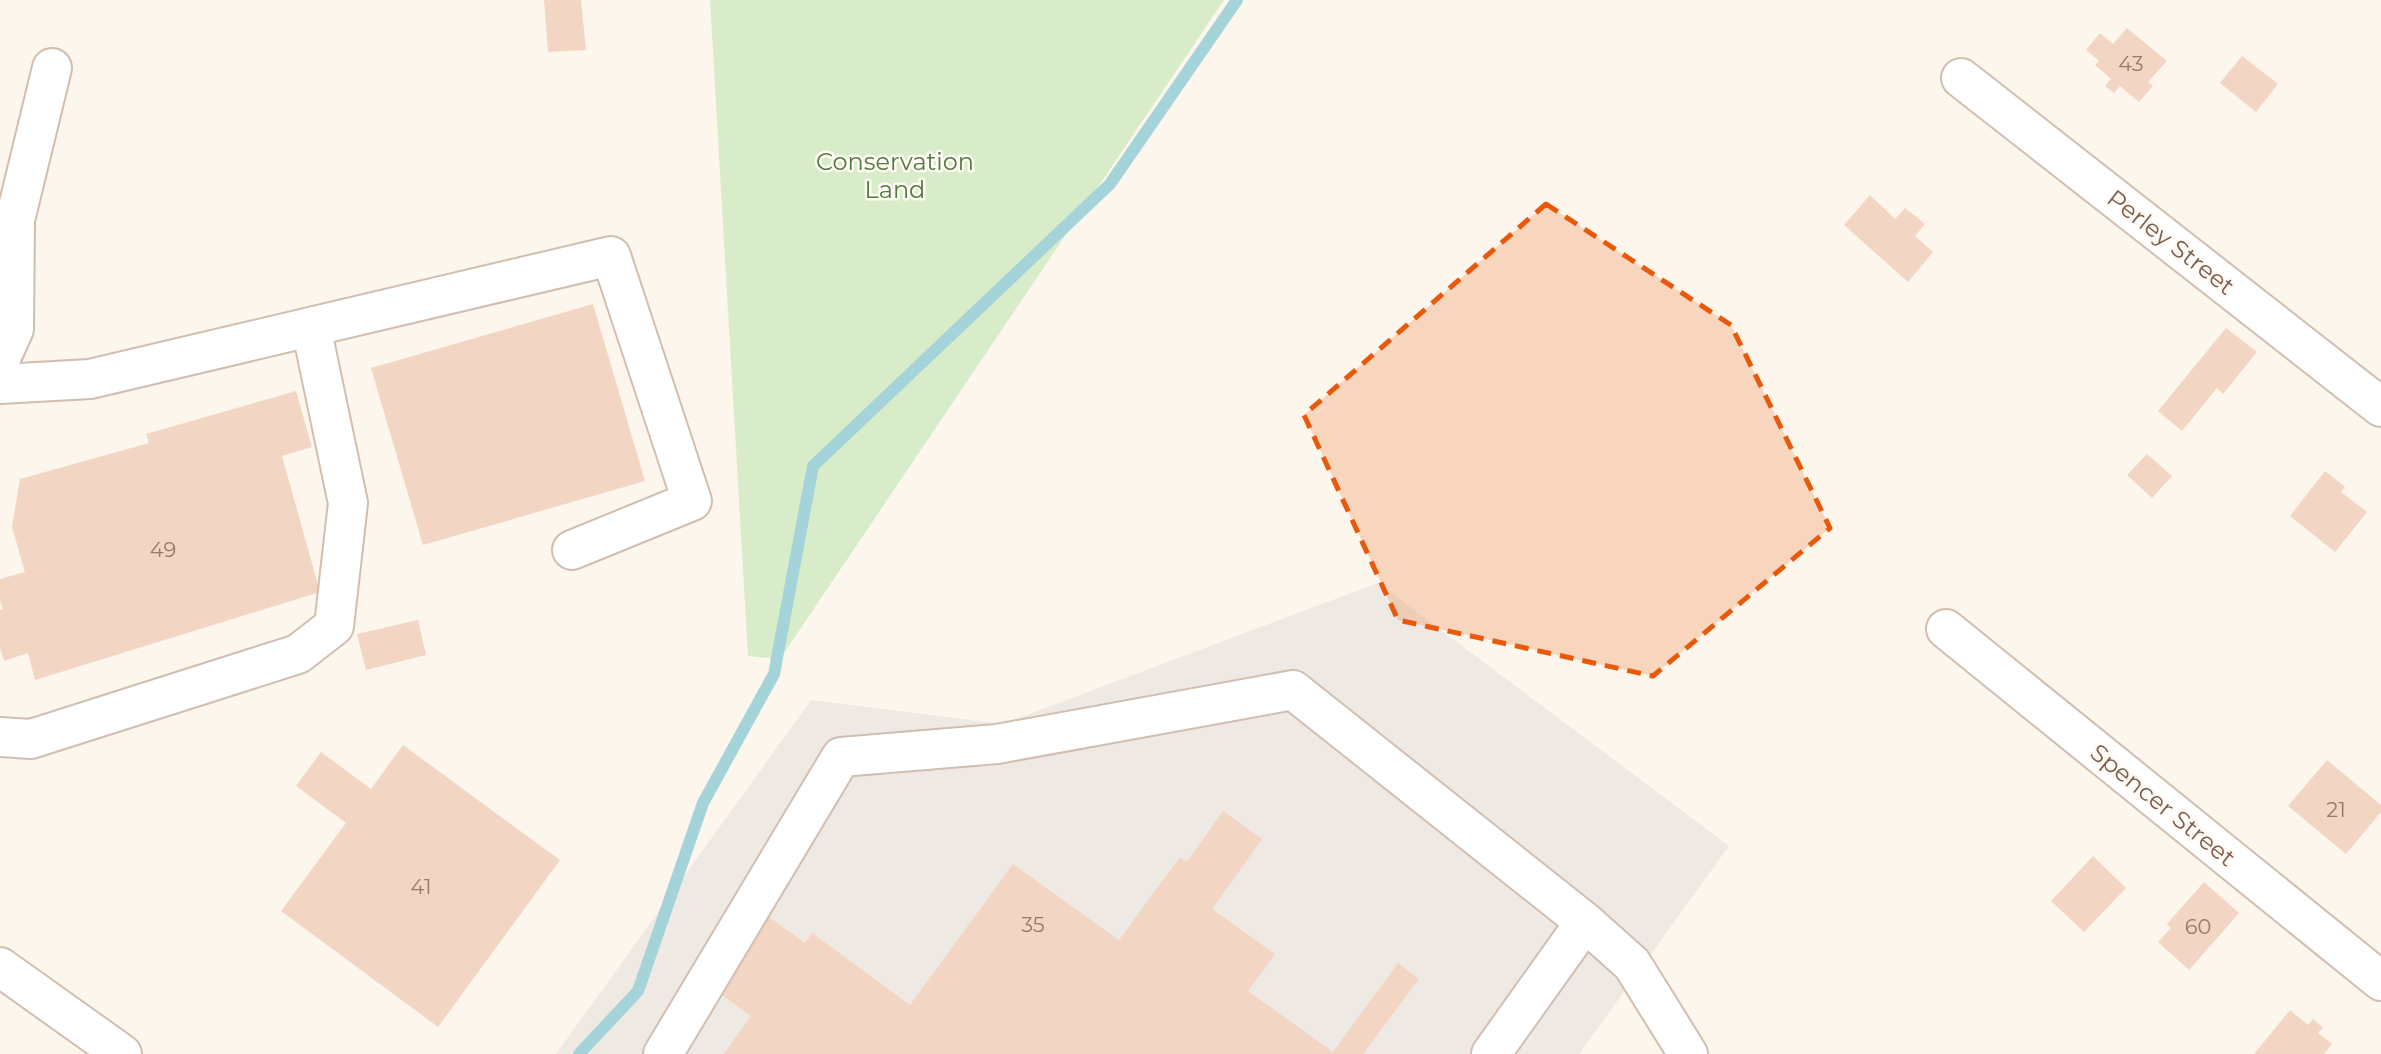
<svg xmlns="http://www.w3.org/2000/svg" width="2381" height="1054" viewBox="0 0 2381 1054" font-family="Montserrat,sans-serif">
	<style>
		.industrial { fill: #efe9e4 }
		.green { fill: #d8ecc9 }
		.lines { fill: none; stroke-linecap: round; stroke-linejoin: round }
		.stream { stroke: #a5d3da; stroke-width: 12 }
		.building { fill: #f3d5c3 }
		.minor-casing { stroke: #d1beb0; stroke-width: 42 }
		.minor { stroke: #fff; stroke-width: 38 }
		.marked { fill: #e8590c; fill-opacity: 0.2; stroke: #e8590c; stroke-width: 5; stroke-dasharray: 14 9; stroke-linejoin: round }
		.labels { text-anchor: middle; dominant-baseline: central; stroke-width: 5; stroke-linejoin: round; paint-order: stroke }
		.number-label { font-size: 21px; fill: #987a6a }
		.park-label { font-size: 24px; fill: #537a41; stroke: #fffaf3 }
		.street-label { font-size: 24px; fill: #7a5c4d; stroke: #fffaf3 }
	</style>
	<rect width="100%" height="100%" fill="#fdf6ec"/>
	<!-- industrial -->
	<path class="industrial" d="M1378,583L1729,846L1579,1054H556L811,700L1003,724Z"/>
	<!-- green -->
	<path class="green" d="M710,0H1224L780,659L748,656Z"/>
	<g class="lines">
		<!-- stream -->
		<path class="stream" d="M579,1054L638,991L703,803L774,674L813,466L1110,184L1237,0"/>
	</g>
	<!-- building -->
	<path class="building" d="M544,0H581L586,50L548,52Z
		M2127,28L2167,61L2148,82L2153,86L2139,102L2120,86L2114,93L2105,86L2111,79L2095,65L2099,61L2086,50L2100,33L2113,44Z
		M2242,56L2278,84L2256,112L2220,83Z
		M1870,195L1895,219L1905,208L1925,224L1915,236L1933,252L1908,282L1844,225Z
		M593,304L645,481L423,545L371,368Z
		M2226,328L2257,352L2223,394L2217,388L2182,431L2158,411Z
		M296,391L312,447L282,456L320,592L35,680L28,653L4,661L0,648V610H3L0,601V579L25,572L12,527L20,479L149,443L146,434Z
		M2147,454L2172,476L2152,498L2127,475Z
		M2325,471L2345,487L2341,492L2367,512L2335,552L2290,516Z
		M418,620L426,655L366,670L357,634Z
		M403,745L560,860L438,1027L281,911L346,823L296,786L321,752L371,789Z
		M2327,760L2381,805V812L2346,854L2288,806Z
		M1223,811L1262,839L1212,909L1275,954L1248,991L1333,1052L1398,963L1419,979L1363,1054H724L751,1016L712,988L765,914L805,943L812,933L910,1005L1013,864L1119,940L1180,857L1187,862Z
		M2093,856L2126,888L2084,932L2051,901Z
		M2204,882L2239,913L2189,970L2158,942L2171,928L2167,924Z
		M2290,1010L2308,1025L2313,1019L2323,1028L2318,1033L2332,1044L2324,1054H2254Z"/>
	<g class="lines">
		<defs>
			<path id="minor" d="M1961,78L2381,407
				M0,360L14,329L15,220L52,68
				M0,384L90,379L611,256L692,501L572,550
				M1946,629L2381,981
				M0,737L31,739L298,654L334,626L348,503L311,327
				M0,967L122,1054
				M663,1054L841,757L997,744L1293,690L1585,922L1632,964L1688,1054
				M1491,1054L1585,922"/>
		</defs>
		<!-- minor casing -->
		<use href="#minor" class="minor-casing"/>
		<!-- minor -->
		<use href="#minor" class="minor"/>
	</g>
	<!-- marked area -->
	<path class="marked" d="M1546,204L1731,325L1830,528L1653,676L1398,620L1304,415Z"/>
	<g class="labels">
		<!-- number labels -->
		<g class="number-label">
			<text x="2131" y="63">43</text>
			<text x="163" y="549">49</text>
			<text x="2336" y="809">21</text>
			<text x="421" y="886">41</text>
			<text x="1033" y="924">35</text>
			<text x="2198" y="926">60</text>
		</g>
		<!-- park labels -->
		<g class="park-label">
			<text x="895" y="161">Conservation<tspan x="895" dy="28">Land</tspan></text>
		</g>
		<!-- street labels -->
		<g class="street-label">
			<text transform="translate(2171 242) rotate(38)">Perley Street</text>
			<text transform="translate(2163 805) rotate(39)">Spencer Street</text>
		</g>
	</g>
</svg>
